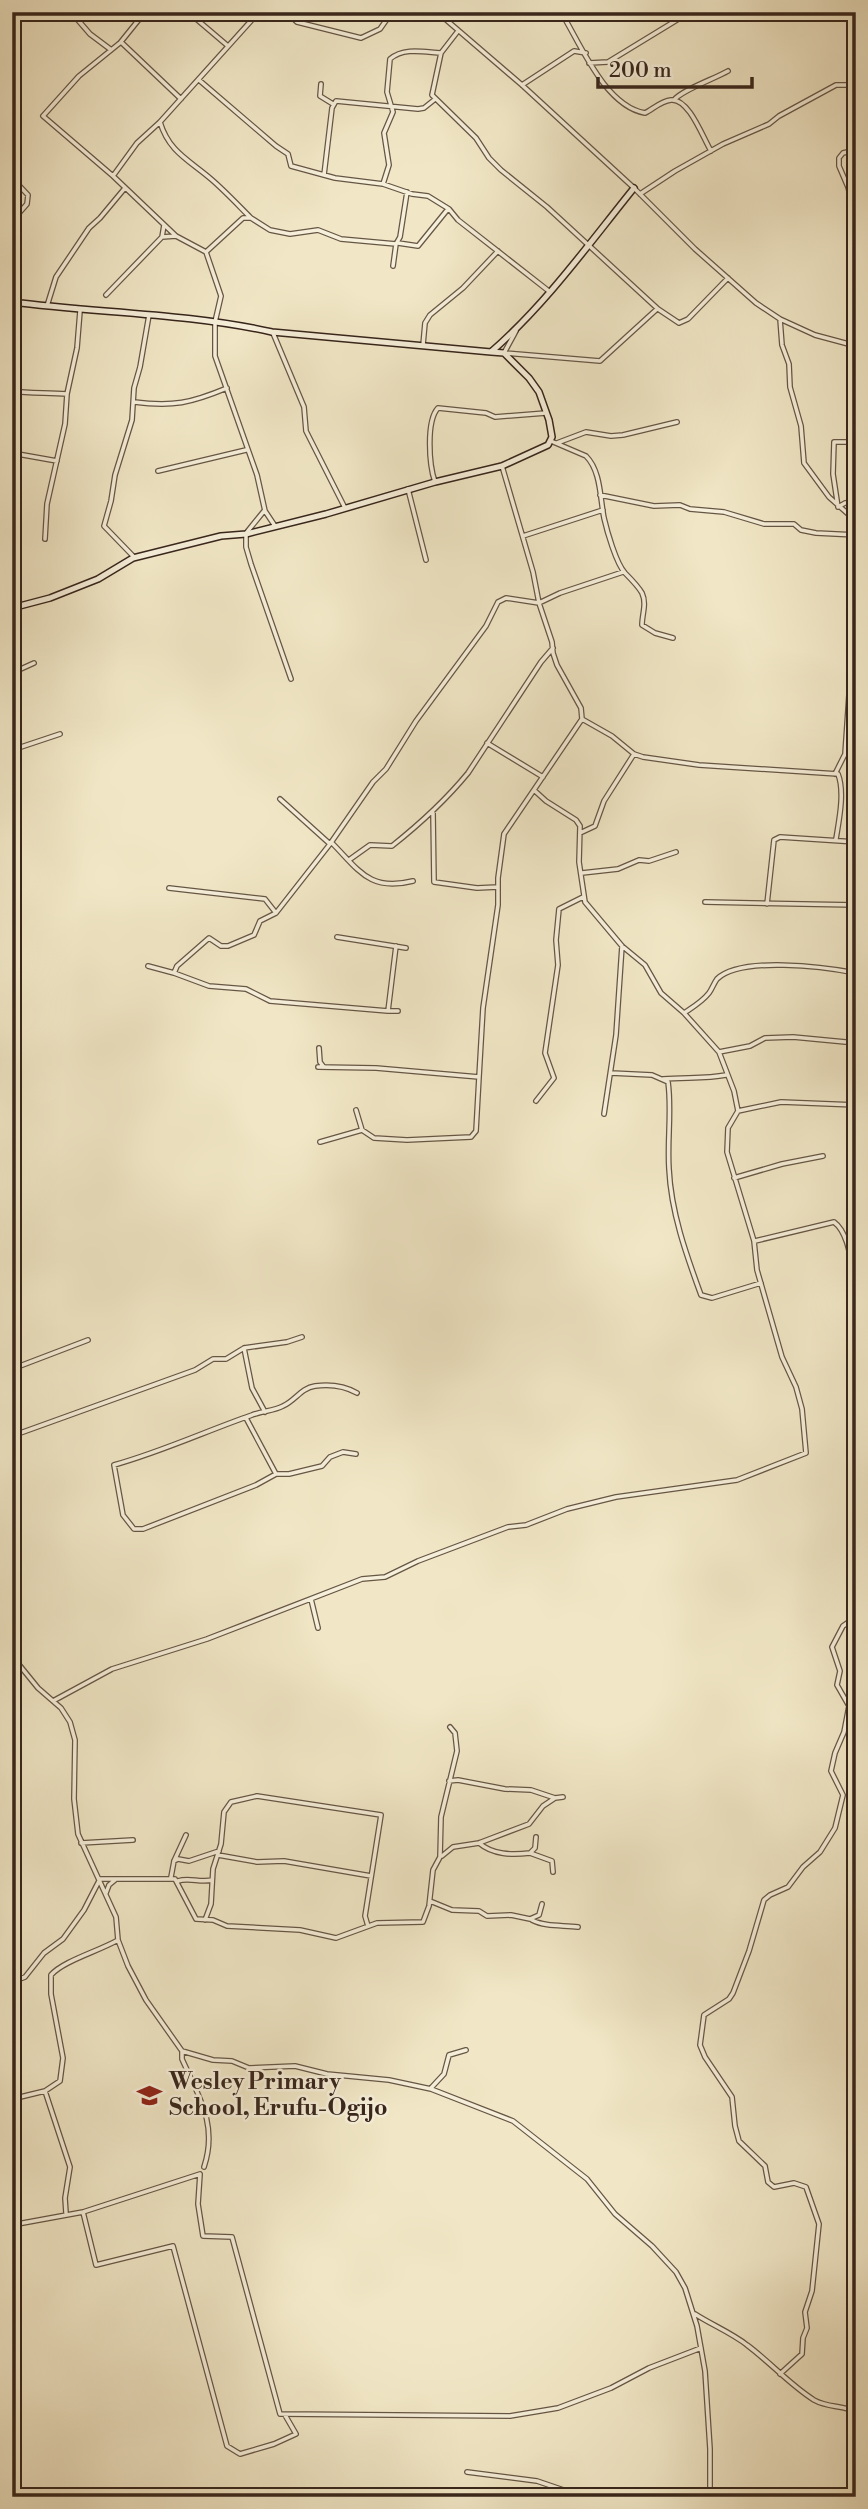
<svg xmlns="http://www.w3.org/2000/svg" width="868" height="2509" viewBox="0 0 868 2509" font-family="'Libre Bodoni',serif">
	<style>
		.lines { fill: none; stroke-linecap: round; stroke-linejoin: round }
		.street-casing { stroke: #665646; stroke-width: 6 }
		.secondary-casing { stroke: #37251b; stroke-width: 8 }
		.street { stroke: #f6efda; stroke-width: 3.5 }
		.secondary { stroke: #f6efda; stroke-width: 5 }
		.labels { text-anchor: middle; dominant-baseline: central; stroke-width: 5; stroke-linejoin: round; paint-order: stroke }
		.poi-label { font-size: 23px; font-weight: bold; fill: #37251b; stroke: #f6efda; text-anchor: start }
	</style>
	<rect width="100%" height="100%" fill="#f1e7c6"/>
	<filter id="stains"><feTurbulence type="fractalNoise" baseFrequency=".00286" numOctaves="4"/><feColorMatrix values="0 0 0 0 .2 0 0 0 0 .09 0 0 0 0 .02 0 0 0 .5 -.17"/></filter>
	<radialGradient id="worn" r=".72"><stop offset=".6" stop-color="#630" stop-opacity="0"/><stop offset="1" stop-color="#630" stop-opacity=".3"/></radialGradient>
	<g class="lines">
		<defs>
			<path id="street" d="M71,12L90,34L110,49
				M188,12L228,46
				M286,12L297,22L361,38L380,29L392,12
				M437,12L522,85L634,188L695,249L756,303L780,319L815,335L856,346
				M561,12C581,45 605,106 645,113C653,109 661,101 671,100C689,98 703,138 711,151
				M458,31L441,53L432,95L476,138L489,158L501,170L547,207L658,309L679,323L688,319L728,278
				M120,43L145,12
				M589,63L608,62L690,12
				M199,80L276,146L288,154L291,166L335,178L383,184L412,194L428,196L449,209L458,220L550,292
				M321,84L320,96L333,104
				M522,85L574,51L586,53
				M674,100C682,90 714,79 728,71
				M160,122L137,143L113,176L176,236L206,252L221,296L215,322V356L257,475L265,511L275,526
				M856,150L843,153L839,158V166L848,187L856,217
				M324,175L332,108L336,101L418,109L424,108L434,100
				M113,176L43,116L79,76L121,42L181,99
				M12,178L28,195L27,204L12,221
				M383,184L389,165L384,133L393,112L387,92L390,59C404,47 424,52 441,53
				M640,194L675,171L723,144L769,124L779,116L836,85H856
				M251,218C238,205 225,191 211,179C189,160 169,152 160,122L259,12
				M162,237L176,236
				M398,243L418,246L448,209
				M206,252L243,218H251L270,230L290,234L318,230L341,239L396,244L400,237L407,192
				M393,266L396,244
				M106,295L162,237L164,225
				M47,306L56,277L89,228L100,218L125,188
				M780,319L782,345L789,364L790,387L801,426L804,463L829,497L856,521
				M516,331L504,353L600,361L657,309
				M273,333L304,407L306,431L345,508
				M423,345L425,323L430,315L463,288L498,251
				M12,391C31,394 49,392 67,394
				M134,402C173,407 191,403 227,388
				M551,441L586,456C601,471 600,498 604,518C607,531 616,563 625,573C630,578 638,586 642,593C647,604 642,614 642,625L655,633L673,638
				M856,442H834L833,474L838,507L845,503L856,502
				M557,443L586,432L611,436L623,435L677,422
				M12,453L57,461
				M158,471L246,450
				M435,482C429,465 426,421 438,408L486,413L495,417L546,413
				M408,489L426,560
				M600,495L654,506L680,505L690,509L724,512L764,524H794L801,530L816,533L856,535
				M247,532L264,511
				M246,534V547L251,564L291,679
				M523,536L603,510
				M45,539L47,504L65,424L67,394L77,348L80,311
				M134,557L104,526L111,501L115,475L132,420L134,388L140,367L149,315
				M12,673L34,663
				M582,719L612,736L634,754L643,757L699,765L838,774C845,792 839,820 836,839
				M487,743L543,777
				M12,750L60,734
				M835,774L845,754L849,695L855,656
				M280,799L330,844L373,782L386,769L416,721L486,626L498,602L506,598L539,603L560,593L623,572
				M433,813L434,882L477,888L498,887
				M580,833L595,826L604,801L634,754
				M331,842C359,870 369,892 413,881
				M330,844L276,913L260,921L254,935L228,946H221L209,938L177,966L174,973L209,986L246,989L270,1001L388,1011L396,946
				M349,860L370,845L392,846C421,823 445,801 468,773L541,662L553,648
				M582,873L618,869L639,860L649,861L676,852
				M169,888L265,899L276,913
				M705,902L856,905
				M767,904L774,840L780,837L856,842
				M337,937L406,948
				M148,966L174,973
				M388,1011H398
				M684,1013C693,1007 702,1002 709,993C712,989 714,983 717,979C741,956 825,967 856,973
				M319,1048L320,1062L323,1066
				M719,1052L750,1046L765,1038L793,1037L856,1043
				M318,1067L376,1068L479,1077L476,1131L471,1137L407,1140L374,1138L362,1130L320,1142
				M611,1073L652,1075L668,1082C672,1110 667,1140 669,1169C671,1212 686,1254 701,1295L712,1298L761,1283
				M479,1077L483,1008L498,905V878L504,834L582,719L581,708L557,665L553,653L552,642L539,603L533,572L502,466
				M663,1079C684,1077 706,1079 726,1075
				M536,1101L554,1078L545,1053L558,965L556,940L559,909L583,897
				M356,1110L362,1130
				M738,1111L781,1102L856,1105
				M604,1114L616,1035L622,946
				M734,1178L782,1164L823,1156
				M755,1241L834,1222C849,1233 851,1263 855,1280
				M12,1369L88,1340
				M265,1412L252,1388L244,1348L287,1342L302,1337
				M246,1418L276,1474
				M12,1436L195,1370L213,1359H226L244,1348
				M356,1454L343,1452L330,1457L322,1466L289,1474H276L256,1485L143,1529H134L123,1515L114,1465C161,1452 206,1431 252,1415C262,1411 274,1411 283,1406C295,1401 301,1388 315,1386C330,1384 343,1385 357,1393
				M311,1599L318,1628
				M12,1656L38,1688L61,1708L70,1722L75,1740L74,1799L78,1834L116,1917L118,1940L128,1966L146,2000L182,2051L213,2060L232,2061L249,2068L295,2066L327,2074L389,2080L431,2089L513,2121L587,2179L615,2214L652,2246L676,2272L685,2288L697,2326L705,2371L710,2449V2497
				M12,1671L16,1669L17,1663
				M53,1701L112,1669L207,1639L362,1579L385,1577L418,1561L508,1527L526,1525L567,1509L616,1497L737,1480L806,1453L802,1409L796,1387L782,1357L757,1270L754,1241L727,1152L728,1128L738,1111L734,1091L719,1052L684,1013L661,993L645,965L622,946L585,902L579,862L580,826L576,820L546,801L535,791
				M449,1781L458,1780L505,1789L531,1790L555,1798L563,1797
				M81,1843L133,1840
				M479,1843C493,1855 512,1855 530,1853L535,1848L536,1837
				M530,1853L552,1861L553,1872
				M218,1855L257,1862L284,1861L371,1876
				M442,1856L453,1847L479,1843L529,1824L543,1806L555,1798
				M174,1861L178,1859L189,1861L219,1851
				M171,1877L174,1861L186,1835
				M178,1881C189,1877 200,1883 212,1880
				M106,1893L109,1885L115,1880
				M430,1901L452,1910L479,1911L487,1916L511,1915L530,1919L539,1915L542,1904
				M205,1920L211,1904L213,1869L221,1844L224,1812L231,1802L257,1796L381,1815L365,1916L368,1926
				M532,1920C545,1927 563,1925 578,1927
				M12,1982L25,1977L44,1953L63,1939L84,1910L100,1879H175L196,1919L213,1920L227,1926L300,1930L336,1938L377,1923L423,1922L429,1906L433,1870L440,1857L441,1817L457,1751L455,1733L450,1727
				M182,2051V2059C199,2097 218,2125 204,2167
				M431,2088L444,2074L449,2055L466,2050
				M45,2091L70,2167L65,2198L66,2213
				M12,2099L45,2091L60,2081L63,2058L51,1994V1975C63,1961 99,1951 118,1940
				M83,2212L96,2265L173,2246L227,2446L240,2454L274,2444L296,2434L285,2415
				M12,2225L83,2212L200,2174L198,2204L203,2236L232,2237L280,2414L510,2416L558,2408L611,2388L649,2368L701,2348
				M695,2314C712,2325 732,2333 747,2345C770,2362 790,2385 814,2400C828,2408 843,2405 856,2412
				M780,2374L802,2354L803,2338L807,2328L805,2312L812,2291L819,2224L806,2187L794,2183L774,2187L768,2182L765,2166L739,2141L735,2126L732,2097L705,2057L700,2045L704,2015L729,1999L733,1993L749,1951L764,1900L770,1895L788,1887L803,1867L820,1852L835,1828L843,1795L831,1771L835,1753L844,1732L849,1706L837,1685L840,1671L832,1647L843,1626L856,1617
				M467,2472L537,2481L584,2497"/>
			<path id="secondary" d="M12,302C98,313 187,313 272,332L491,352C546,304 588,245 634,188
				M12,608L50,598L98,579L133,558L221,536L246,534L326,514L435,482L502,466L548,445L552,437L549,420L539,392L529,378L504,353L491,352"/>
		</defs>
		<!-- street casing -->
		<use href="#street" class="street-casing"/>
		<!-- secondary casing -->
		<use href="#secondary" class="secondary-casing"/>
		<!-- street -->
		<use href="#street" class="street"/>
		<!-- secondary -->
		<use href="#secondary" class="secondary"/>
	</g>
	<!-- icons -->
	<defs>
		<symbol id="school-bare" viewBox="-9 -9 18 18"><path d="M0-5L7-2L0 1L-7-2ZM-4 1L0 2.5L4 1V4Q0 6-4 4Z" fill="#8f2418" stroke="#f6efda" stroke-width="2.5" paint-order="stroke"/></symbol>
	</defs>
	<g fill-rule="evenodd">
		<use href="#school-bare" x="132" y="2078" width="35" height="35"/>
	</g>
	<g class="labels">
		<!-- poi labels -->
		<g class="poi-label">
			<text x="169" y="2082">Wesley Primary<tspan x="169" dy="26">School, Erufu-Ogijo</tspan></text>
		</g>
	</g>
	<!-- margin -->
	<rect width="868" height="2509" fill="none" stroke="#f1e7c6" stroke-width="42"/>
	<rect x="14" y="14" width="840" height="2481" fill="none" stroke="#37251b" stroke-width="3.5"/>
	<rect x="21" y="21" width="826" height="2467" fill="none" stroke="#37251b" stroke-width="2"/>
	<!-- scale -->
	<path d="M598 77v10h154v-10" fill="none" stroke="#37251b" stroke-width="3.5"/>
	<text x="609" y="77" font-size="21" fill="#37251b" stroke="#f6efda" stroke-width="5" paint-order="stroke">200 m</text>
	<rect width="100%" height="100%" filter="url(#stains)"/>
	<rect width="100%" height="100%" fill="url(#worn)"/>
</svg>
